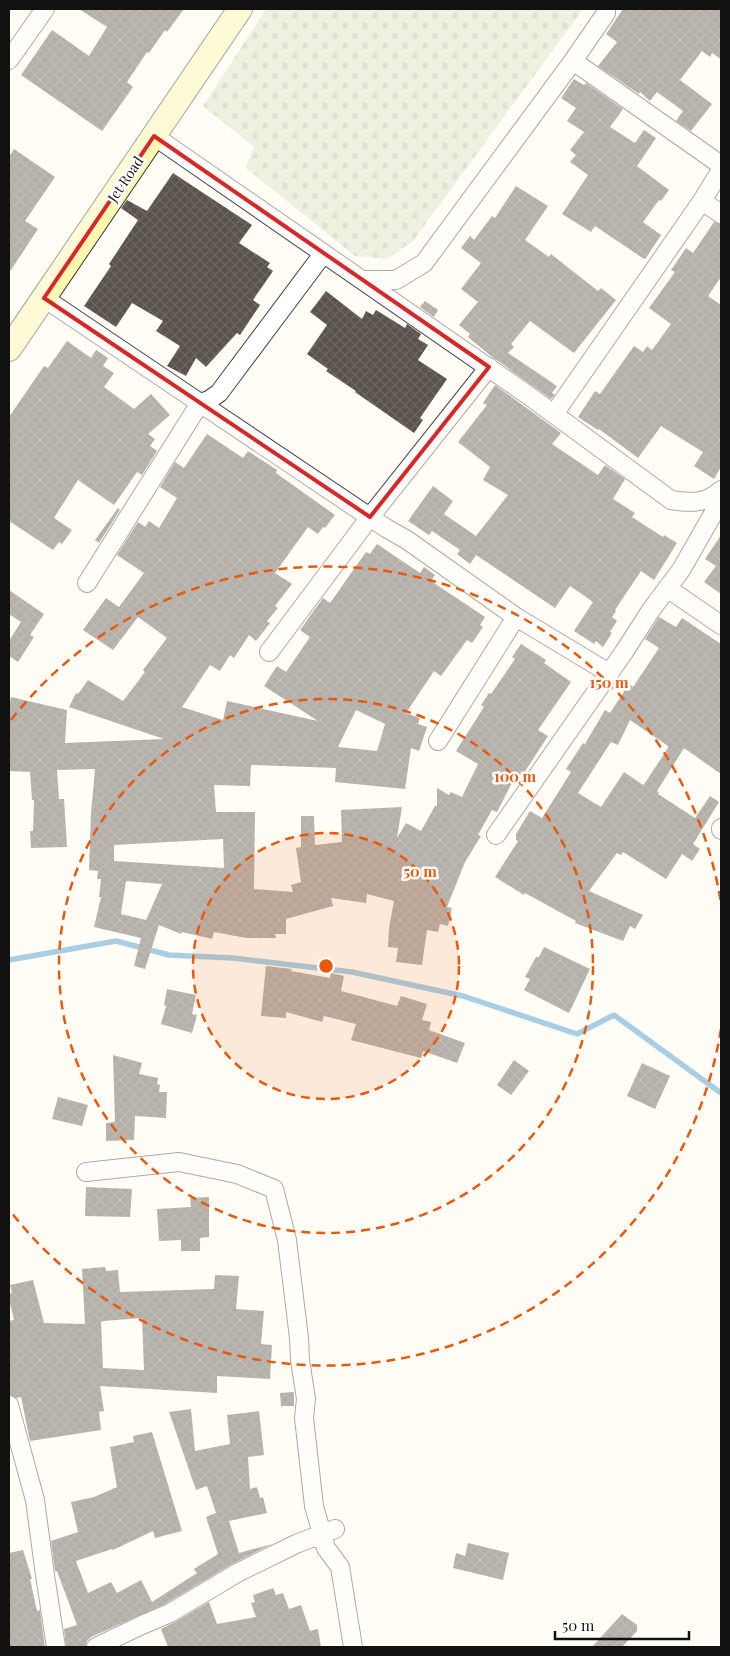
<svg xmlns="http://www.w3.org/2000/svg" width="730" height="1656" viewBox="0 0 730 1656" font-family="'Playfair Display',serif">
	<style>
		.cemetery { fill: url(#cemetery-stones) }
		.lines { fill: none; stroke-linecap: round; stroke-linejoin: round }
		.stream { stroke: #3f96cf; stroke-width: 5.5 }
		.building { fill: url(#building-cross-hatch); fill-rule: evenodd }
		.minor-casing { stroke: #444; stroke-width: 20 }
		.secondary-casing { stroke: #333; stroke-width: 26 }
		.minor { stroke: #fff; stroke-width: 18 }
		.secondary { stroke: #fff6b0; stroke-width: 24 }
		.marked { fill: none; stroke: #d62828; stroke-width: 4; stroke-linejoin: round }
		.ring { fill: none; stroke: #e8590c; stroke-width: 2.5; stroke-dasharray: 9 6 }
		.labels { text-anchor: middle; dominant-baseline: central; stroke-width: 5; stroke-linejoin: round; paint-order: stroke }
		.street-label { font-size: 14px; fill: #111; stroke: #fff }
		.centre { fill: #e8590c; stroke: #fff; stroke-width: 2.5 }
		.ring-label { font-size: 15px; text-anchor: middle; font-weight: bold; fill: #e8590c; stroke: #fff; stroke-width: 5; stroke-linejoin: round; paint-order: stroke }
	</style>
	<defs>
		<pattern id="cemetery-stones" width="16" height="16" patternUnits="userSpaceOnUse" patternTransform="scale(1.25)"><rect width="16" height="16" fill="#d9e3c4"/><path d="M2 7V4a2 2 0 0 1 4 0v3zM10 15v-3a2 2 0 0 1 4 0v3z" fill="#b9c2a7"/></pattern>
		<pattern id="building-cross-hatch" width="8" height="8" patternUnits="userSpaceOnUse" patternTransform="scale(1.25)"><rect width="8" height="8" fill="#5a524d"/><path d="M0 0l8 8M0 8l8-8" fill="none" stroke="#6d6662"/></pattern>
	</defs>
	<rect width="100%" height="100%" fill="#fffdf5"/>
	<!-- cemetery -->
	<path class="cemetery" d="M266,9H583L413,241L387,259L355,256L246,168L254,147L203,106Z"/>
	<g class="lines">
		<!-- stream -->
		<path class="stream" d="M9,960L116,941L169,955L233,958L352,972L463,996L577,1034L614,1015L721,1093"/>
	</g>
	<!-- building -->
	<path class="building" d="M79,9H184L167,32L165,30L149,53L147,52L127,82L133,87L102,131L21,75L52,30L89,56L107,27Z
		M623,9H721V59L712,53L710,57L702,51L680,80L712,104L691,131L676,121L683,111L657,92L650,101L640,92L639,94L598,66L617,42L606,34Z
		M574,79L584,85L586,83L623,109L610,127L635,143L644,130L656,138L637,166L669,190L661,201L659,200L643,222L661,235L646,258L644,259L595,226L591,232L562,214L588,175L570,162L576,155L570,150L584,132L567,121L576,108L561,98Z
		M14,149L55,177L25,221L38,229L9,273V157Z
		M173,173L252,225L239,243L270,263L267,267L273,271L253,300L260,305L240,335L237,333L206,367L196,358L186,376L167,366L180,346L156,331L163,321L132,303L116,327L84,306L111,266L109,264L138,220L121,208L127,200L147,211Z
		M516,186L548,206L525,240L549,257L551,254L598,291L601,288L616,300L574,353L530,321L511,344L514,347L508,353L557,386L552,393L555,395L551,399L491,356L468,337L470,334L459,325L478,302L461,289L481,263L461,248L470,236L474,240L492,216L495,218Z
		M714,222L721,224V277L708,296L721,305V467L714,479L694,466L703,452L661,426L638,458L599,429L598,430L578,417L595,391L600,394L634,346L643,352L647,346L652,350L671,324L649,308L675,272L671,270L686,248L693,253Z
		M326,291L362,319L366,311L373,315L376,310L405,328L407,324L421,334L418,339L428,345L418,360L447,379L420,418L423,420L414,433L355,392L356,391L326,371L328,369L307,354L327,325L310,312Z
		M425,301L438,310L434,317L420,307Z
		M67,341L91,358L96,350L108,358L103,366L114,373L104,387L134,409L151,394L170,415L148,434L155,439L150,446L157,451L142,475L137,472L114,505L78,480L54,518L72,530L62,544L59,542L53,550L9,521V417L44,366L48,368Z
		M495,385L561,433L552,444L598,475L605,465L625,479L613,499L635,513L632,517L663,537L664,535L677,543L654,580L641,571L615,610L616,611L612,617L617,621L610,632L612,633L603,647L596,641L594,644L574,631L593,602L570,586L555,608L476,555L470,564L457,554L460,550L432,531L429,535L408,521L433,486L453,501L444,514L476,536L508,495L483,480L490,467L458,442L487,405L483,403Z
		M207,434L243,458L248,451L277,470L276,473L335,515L325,528L323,527L318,534L308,527L275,573L292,584L275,606L278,608L267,621L270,623L256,641L249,635L234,658L230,655L220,671L210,665L182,707L223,720L227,701L318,721L264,686L277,666L286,672L310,637L300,630L323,598L330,603L366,552L370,554L377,544L420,573L424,567L435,575L431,581L485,617L480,625L483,627L472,643L467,640L441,676L434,671L406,713L420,718L418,724L427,727L419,751L411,748L405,789L335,782L336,768L251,765L250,786L214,785L216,812H255L254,889L293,892L291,885L301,882L296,848L301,847V816H314L315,845L342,842L341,810L402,807L397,838L406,823L421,831L435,806H437V788L449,795L451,792L462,797L478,764L456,751L484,707L481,705L489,693L491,694L515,659L512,657L521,644L546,660L544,663L571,682L538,730L548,736L522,776L517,773L497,812L492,810L478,835L481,836L465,862L447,907L452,908L448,926L440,924L438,932L427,930L422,965L396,962L398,948L388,947L389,928L394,901L367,894L366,903L331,898L333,906L286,919V934H275L276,938H246L214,932L212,939L182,932L181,934L159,925L145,969L134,966L141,938L94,927L101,897H99L101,879H97L98,871L89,870L91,813L95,769L57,770L59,799H64L67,847L31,848L30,831H33L34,800H32L30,772L9,771V706L11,697L67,710L65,743L164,739L69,707L76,693L78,694L88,680L123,701L145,672L143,670L167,638L138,617L113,650L83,630L106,598L119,607L144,573L117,555L138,522L145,527L149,521L159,528L177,498L160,487L175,462L184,468ZM356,710L385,724L377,751L338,747ZM223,839L224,868L114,861V845ZM126,881L162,884L146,920L121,914Z
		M118,508L120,510L99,543L95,540Z
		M721,535V594L704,582L716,566L705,559Z
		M9,590L44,614L30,635L34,637L18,662L9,656V641L21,622L9,614Z
		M659,617L676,627L682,618L721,644V774L684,748L657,791L659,792L658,794L695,818L710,796L719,802L693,844L700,849L692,861L682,854L666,879L623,852L621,855L617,853L589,891L643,915L635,929L630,926L623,941L575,923L576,921L525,893L524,895L495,877L518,841L516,840V834L530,811L542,818L571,772L566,769L583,743L585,744L605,710L610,713L629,684L633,687L659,648L645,639ZM630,720L668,746V748L645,783L643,785L624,772L601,807L578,793L611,742L618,745Z
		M544,947L590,969L569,1013L524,990L530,979L525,977L536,957H539Z
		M266,966L292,969L291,971L330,978L331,973L344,976L341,991L397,1006L401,996L427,1004L422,1020L431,1022L429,1030L465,1043L457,1063L423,1051L421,1058L351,1040L356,1024L324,1016L322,1022L286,1012V1018L261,1016Z
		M167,989L196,995L192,1014L197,1015L192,1033L161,1024L166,1006L164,1005Z
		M113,1055L142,1063L139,1074L158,1078L157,1084L160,1085L159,1092H167L166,1118L135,1116L134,1140L106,1141V1123L115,1122Z
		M514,1060L529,1071L511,1095L497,1085Z
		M642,1063L670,1076L655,1109L627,1096Z
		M58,1097L88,1105L82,1126L52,1119Z
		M86,1187L132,1189L130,1217L85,1216Z
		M209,1197V1237L200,1238V1251H181V1240L159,1241L157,1209L191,1207L190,1198Z
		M105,1267L106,1271L118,1270L120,1292L214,1289L215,1275L239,1276L236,1309L264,1311L261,1344L272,1345L270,1379L217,1376V1393L100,1386L104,1411L99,1412L101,1430L30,1441L21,1397L17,1398L10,1395L9,1390V1321L14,1320L9,1299V1294L12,1293L10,1285L33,1280L44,1323L85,1324L82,1269ZM142,1318L144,1370L103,1368L101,1322L103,1321Z
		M294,1392V1406H281L280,1393Z
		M191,1409L195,1451L230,1444L227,1415L259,1411L264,1455L248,1457L250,1489L257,1487L260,1498L263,1497L267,1513L229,1521L239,1553L272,1544L234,1563L165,1604L91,1637L87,1641L86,1647H66L64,1629L77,1625L57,1571H55L51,1541L78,1532L71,1502L94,1497L117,1487L110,1447L134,1442L133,1436L152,1432L182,1531L155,1538L153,1531L113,1550L112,1549L76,1561L88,1593L111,1582L117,1593L141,1580L152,1602L197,1573L194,1569L218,1554L206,1517L216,1513L207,1486L196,1490L169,1412Z
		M468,1543L509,1553L503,1580L453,1568L456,1553L465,1556Z
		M23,1550L32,1579H30L37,1611L40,1610L45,1647H9V1553Z
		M273,1588L276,1595L283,1593L289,1609L301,1605L310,1631L318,1629L321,1647H168L161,1629L175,1622L209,1602L217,1624L256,1617L251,1603L255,1602L253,1595Z
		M622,1614L637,1625V1631L622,1647H592Z"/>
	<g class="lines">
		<defs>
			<path id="minor" d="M9,60L45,9
				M573,61L721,165
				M154,136L525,393L671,500C690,503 706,504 721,490
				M702,201L721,214
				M363,280H396L424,263L573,61L606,13V9
				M44,298L200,403L209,400L219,393L323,254
				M554,414L702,201L721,170
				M87,583L200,403L386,528L407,540L516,617L609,673
				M667,588L721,625
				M269,652L370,517L489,367
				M438,741L516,617
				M721,828V830
				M496,835L624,652L651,610L681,570L721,500
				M86,1172L179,1162L237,1174L274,1189L287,1240L299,1338L300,1360L306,1399L304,1418L314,1506L326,1548L340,1567L353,1647
				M9,1405L35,1500L45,1575L56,1647
				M96,1647L142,1625L170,1613L239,1572L296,1544L335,1529"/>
			<path id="secondary" d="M9,349L240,9"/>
		</defs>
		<!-- minor casing -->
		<use href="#minor" class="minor-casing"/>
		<!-- secondary casing -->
		<use href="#secondary" class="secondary-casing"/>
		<!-- minor -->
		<use href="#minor" class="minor"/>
		<!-- secondary -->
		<use href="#secondary" class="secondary"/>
	</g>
	<!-- marked area -->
	<path d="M0 0H730V1656H0ZM154,136L489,367L370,517L44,298Z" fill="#fffdf5" fill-opacity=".55" fill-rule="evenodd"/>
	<path class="marked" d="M154,136L489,367L370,517L44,298Z"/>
	<!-- distance rings -->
	<circle cx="326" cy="966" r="133" fill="#e8590c" fill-opacity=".12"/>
	<g class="ring">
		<circle cx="326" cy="966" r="133"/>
		<circle cx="326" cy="966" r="267"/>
		<path d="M721 1029A400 400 0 0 1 11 1212M11 720A400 400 0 0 1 721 903"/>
	</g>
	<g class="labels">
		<!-- street labels -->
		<g class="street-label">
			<text transform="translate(125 179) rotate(-56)">Jet Road</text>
		</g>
	</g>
	<circle cx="326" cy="966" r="8" class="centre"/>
	<g class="ring-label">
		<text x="609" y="688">150 m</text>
		<text x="515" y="782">100 m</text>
		<text x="420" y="877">50 m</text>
	</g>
	<!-- border -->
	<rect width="730" height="1656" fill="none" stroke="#111111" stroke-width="20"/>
	<!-- scale -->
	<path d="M555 1631v8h134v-8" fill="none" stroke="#111111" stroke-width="2.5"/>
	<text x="562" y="1631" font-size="15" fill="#111111" stroke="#ffffff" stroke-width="4" paint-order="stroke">50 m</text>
</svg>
